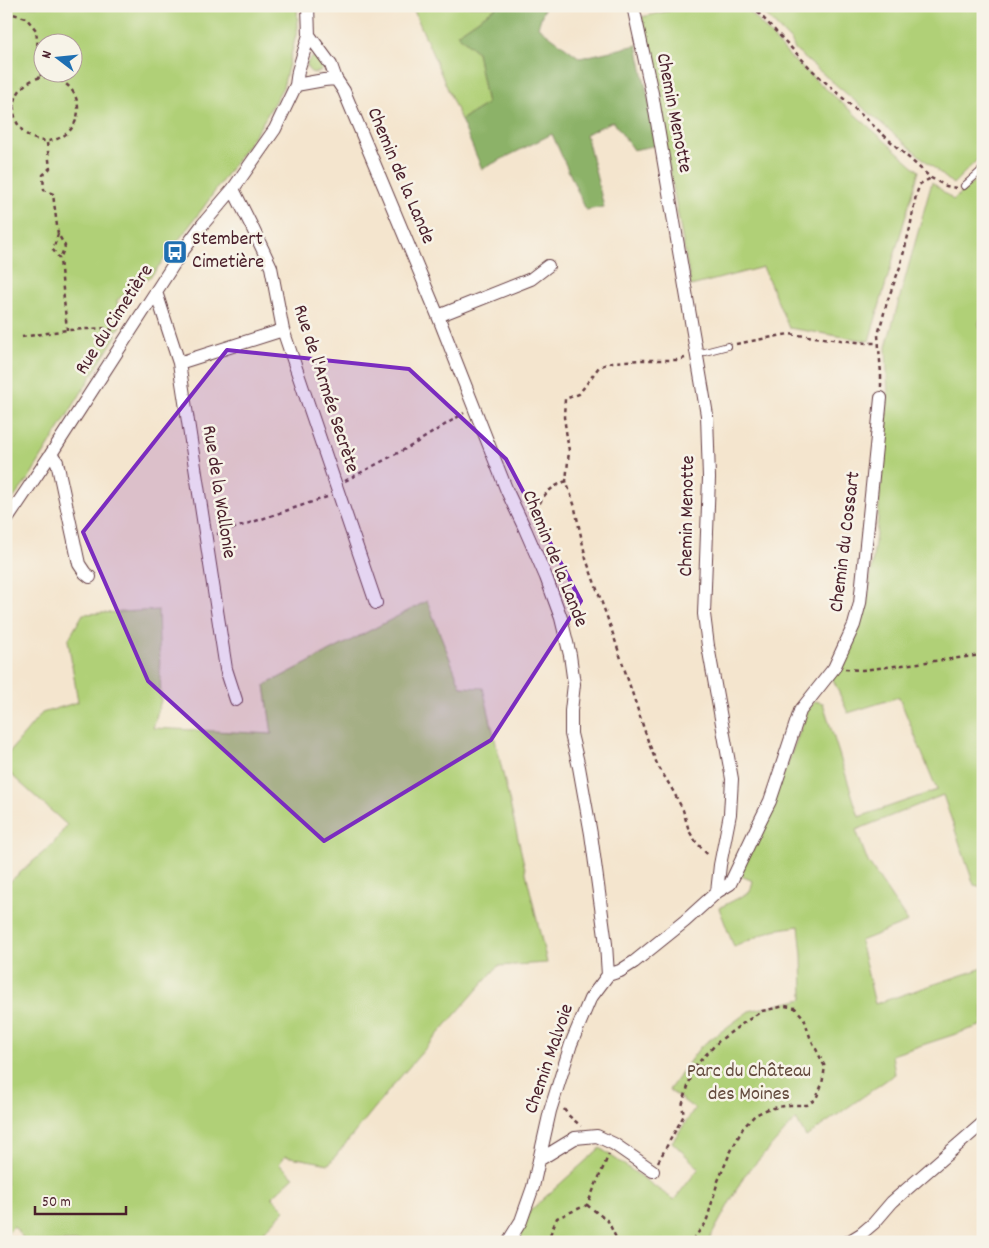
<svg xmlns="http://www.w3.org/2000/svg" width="989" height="1248" viewBox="0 0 989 1248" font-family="Dekko,sans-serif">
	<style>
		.green { fill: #b0d077; stroke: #7d7851; fill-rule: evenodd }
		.forest { fill: #8cb268; stroke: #6b684a }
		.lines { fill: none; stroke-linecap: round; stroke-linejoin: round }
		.service-casing { stroke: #643d43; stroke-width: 8 }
		.minor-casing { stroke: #643d43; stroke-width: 14 }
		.path { stroke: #643d43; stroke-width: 2.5; stroke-dasharray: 4 4; stroke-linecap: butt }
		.service { stroke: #fff; stroke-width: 6 }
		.minor { stroke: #fff; stroke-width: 12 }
		.marked { fill: #7b2cbf; fill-opacity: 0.2; stroke: #7b2cbf; stroke-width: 4; stroke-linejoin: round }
		.labels { text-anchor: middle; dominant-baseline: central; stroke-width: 5; stroke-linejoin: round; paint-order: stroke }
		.street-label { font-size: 20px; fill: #4a1f2b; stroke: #f7f3e8 }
		.poi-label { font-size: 20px; fill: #4a1f2b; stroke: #f7f3e8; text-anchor: start }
		.park-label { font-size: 20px; fill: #644b3e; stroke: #f7f3e8 }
	</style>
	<rect width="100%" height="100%" fill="#f7f3e8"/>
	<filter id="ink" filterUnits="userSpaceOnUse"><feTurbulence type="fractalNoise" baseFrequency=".02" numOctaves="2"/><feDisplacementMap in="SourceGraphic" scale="10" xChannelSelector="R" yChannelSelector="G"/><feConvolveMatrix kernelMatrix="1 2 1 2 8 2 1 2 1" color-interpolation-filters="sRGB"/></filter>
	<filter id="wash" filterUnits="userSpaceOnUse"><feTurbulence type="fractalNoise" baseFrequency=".0096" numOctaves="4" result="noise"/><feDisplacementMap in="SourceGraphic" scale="20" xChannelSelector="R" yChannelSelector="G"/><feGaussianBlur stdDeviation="1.12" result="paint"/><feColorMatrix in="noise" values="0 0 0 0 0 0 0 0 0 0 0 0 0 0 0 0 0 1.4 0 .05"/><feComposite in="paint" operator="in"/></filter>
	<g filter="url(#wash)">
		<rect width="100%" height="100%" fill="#f4e5ce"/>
		<!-- green -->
		<path class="green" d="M6,6H297L298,27L283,87L260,127L203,208L152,275L117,300L120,328L115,331L116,336L27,481L6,508ZM42,42H72V72H42Z
			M412,6H498L457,34L477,52L487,104L461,120Z
			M690,6H745L792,59L919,171L869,341L789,328L763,267L691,286L642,17Z
			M757,6H983V152L982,155L953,184L795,50L792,42Z
			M307 65a8 8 0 1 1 16 0a8 8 0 1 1-16 0Z
			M983,174V312L979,323L983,346V887L974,885L943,795L856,830L868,862L908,922L860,941L875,1004L983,968V1025L892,1055L895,1074L806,1137L796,1119L744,1176L708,1242H512L531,1210L600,1148L674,1200L699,1168L672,1142L695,1109L669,1090L700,1047L749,1011L803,999L802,955L799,926L773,930L734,947L719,908L750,892L753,881L739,875L771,807L808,710L815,701L823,703L859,817L937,790L899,697L848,713L832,677L852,644L868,597L878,519L888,397L886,347L932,182L953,200Z
			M427,601L461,687L483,688L547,963L498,966L395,1083L329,1164L285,1156L279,1164L294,1177L272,1197L285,1210L254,1242H26L14,1226L6,1234V885L53,844L67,825L6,770V756L42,713L78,702L68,640L83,614L158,610L161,700L153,728L272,734L265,685Z"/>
		<!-- forest -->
		<path class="forest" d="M498,6H545L538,27L580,58L637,45L658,145L633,150L613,121L586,134L604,207L586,210L552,134L482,169L461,120L487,104L477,52L457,34Z"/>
	</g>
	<g filter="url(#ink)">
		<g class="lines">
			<defs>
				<path id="service" d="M964,186L983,169
					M697,354L728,346"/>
				<path id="minor" d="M633,6L652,93L707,415L709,478L704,614L708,646L732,779L730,814L720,865L717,892
					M309,35L331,65L336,79L344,91L438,316L507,491L525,529L546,577L561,618L570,655L574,684L571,711V734L579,767L591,834L606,944L608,975
					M296,85L324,80L336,79
					M233,189L252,227L271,267L283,330L376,603
					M156,292L179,363L226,669L236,700
					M438,316L531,279L548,266
					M179,363L283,330
					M51,454L57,462L79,564L85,573L90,577
					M6,521L51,454L179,256L203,224L233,189L275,129L296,85L298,71L309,35L308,6
					M608,975L620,971L634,962L685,921L717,892L730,884L758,825L770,801L800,711L834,668L854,625L860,603L881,398
					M539,1160L575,1138L597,1136L614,1144L653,1171
					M508,1242L521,1221L533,1187L550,1111L571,1044L590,999L608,975
					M848,1242L861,1234L874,1223L892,1202L983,1123"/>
			</defs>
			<!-- service casing -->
			<use href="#service" class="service-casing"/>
			<!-- minor casing -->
			<use href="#minor" class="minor-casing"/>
			<!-- path -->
			<path class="path" d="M752,6L812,70L931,178L946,186L956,188
				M6,13H10L26,18L36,30L41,76
				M14 109a32 32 0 1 1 64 0a32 32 0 1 1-64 0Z
				M47,143L50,168L43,175L44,190L53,194L58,234L65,246L60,259
				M58,234L53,250L60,259L67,330
				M22,337L67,330L108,328L116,332
				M736,344L789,334L866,343H878
				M685,358L677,360H642L612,362L599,367L579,394L565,399L564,417L569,451L566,481L574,504L586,559L611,628L648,741L657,764L672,789L683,810L689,831L696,842L709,856
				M881,387V374L878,335L887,302L900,267L910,228L916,195L920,184L931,178
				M345,481L411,446L464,413
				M533,518C542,497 545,490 566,481
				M217,534L327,497
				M845,669L862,670L983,655
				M564,1109L568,1115L581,1126
				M658,1162L684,1115L682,1106L694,1067L719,1041L742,1024L762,1011L785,1006L795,1008L804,1018L810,1037L825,1067L822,1084L816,1099L807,1105H790L768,1109L755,1115L743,1128L730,1153L718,1181L706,1223L693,1239L687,1242
				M587,1205L608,1221L618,1242
				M547,1242L557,1218L587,1205L609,1154"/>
			<!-- service -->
			<use href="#service" class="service"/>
			<!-- minor -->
			<use href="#minor" class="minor"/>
		</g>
	</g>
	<!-- marked area -->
	<path class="marked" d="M227,350L409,369L506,459L581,601L491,740L324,841L148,681L83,532Z"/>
	<!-- icons -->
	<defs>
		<symbol id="bus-square" viewBox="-11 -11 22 22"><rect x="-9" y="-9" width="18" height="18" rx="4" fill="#1f6fb2" stroke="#f7f3e8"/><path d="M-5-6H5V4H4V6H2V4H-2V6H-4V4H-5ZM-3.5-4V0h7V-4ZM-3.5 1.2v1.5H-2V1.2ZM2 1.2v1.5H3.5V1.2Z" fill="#fff"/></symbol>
	</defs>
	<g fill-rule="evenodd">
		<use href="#bus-square" x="161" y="238" width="28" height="28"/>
	</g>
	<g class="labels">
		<!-- street labels -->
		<g class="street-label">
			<text transform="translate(673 113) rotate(79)">Chemin Menotte</text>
			<text transform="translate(400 176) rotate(67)">Chemin de la Lande</text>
			<text transform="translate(115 320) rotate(-57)">Rue du Cimetière</text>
			<text transform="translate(325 389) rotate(72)">Rue de l'Armée Secrète</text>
			<text transform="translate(218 492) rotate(81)">Rue de la Wallonie</text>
			<text transform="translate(688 516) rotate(-89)">Chemin Menotte</text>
			<text transform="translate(846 542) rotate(-83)">Chemin du Cossart</text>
			<text transform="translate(554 559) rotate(68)">Chemin de la Lande</text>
			<text transform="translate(550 1059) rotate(-71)">Chemin Malvoie</text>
		</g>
		<!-- poi labels -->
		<g class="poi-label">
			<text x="192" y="240">Stembert<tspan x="192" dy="23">Cimetière</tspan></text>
		</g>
		<!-- park labels -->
		<g class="park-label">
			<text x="749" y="1072">Parc du Château<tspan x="749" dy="23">des Moines</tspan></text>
		</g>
	</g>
	<!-- margin -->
	<rect width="989" height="1248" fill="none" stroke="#f7f3e8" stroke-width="25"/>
	<!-- north arrow -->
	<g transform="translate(58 58) rotate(286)"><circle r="24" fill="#f7f3e8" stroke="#b29e9c"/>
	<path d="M0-4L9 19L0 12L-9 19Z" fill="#1f6fb2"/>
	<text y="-8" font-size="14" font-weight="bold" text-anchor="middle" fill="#4a1f2b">N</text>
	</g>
	<!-- scale -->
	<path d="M35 1206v8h91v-8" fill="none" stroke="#4a1f2b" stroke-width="2.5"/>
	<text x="42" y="1206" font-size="15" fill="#4a1f2b" stroke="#f7f3e8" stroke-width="4" paint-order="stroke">50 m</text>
</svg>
